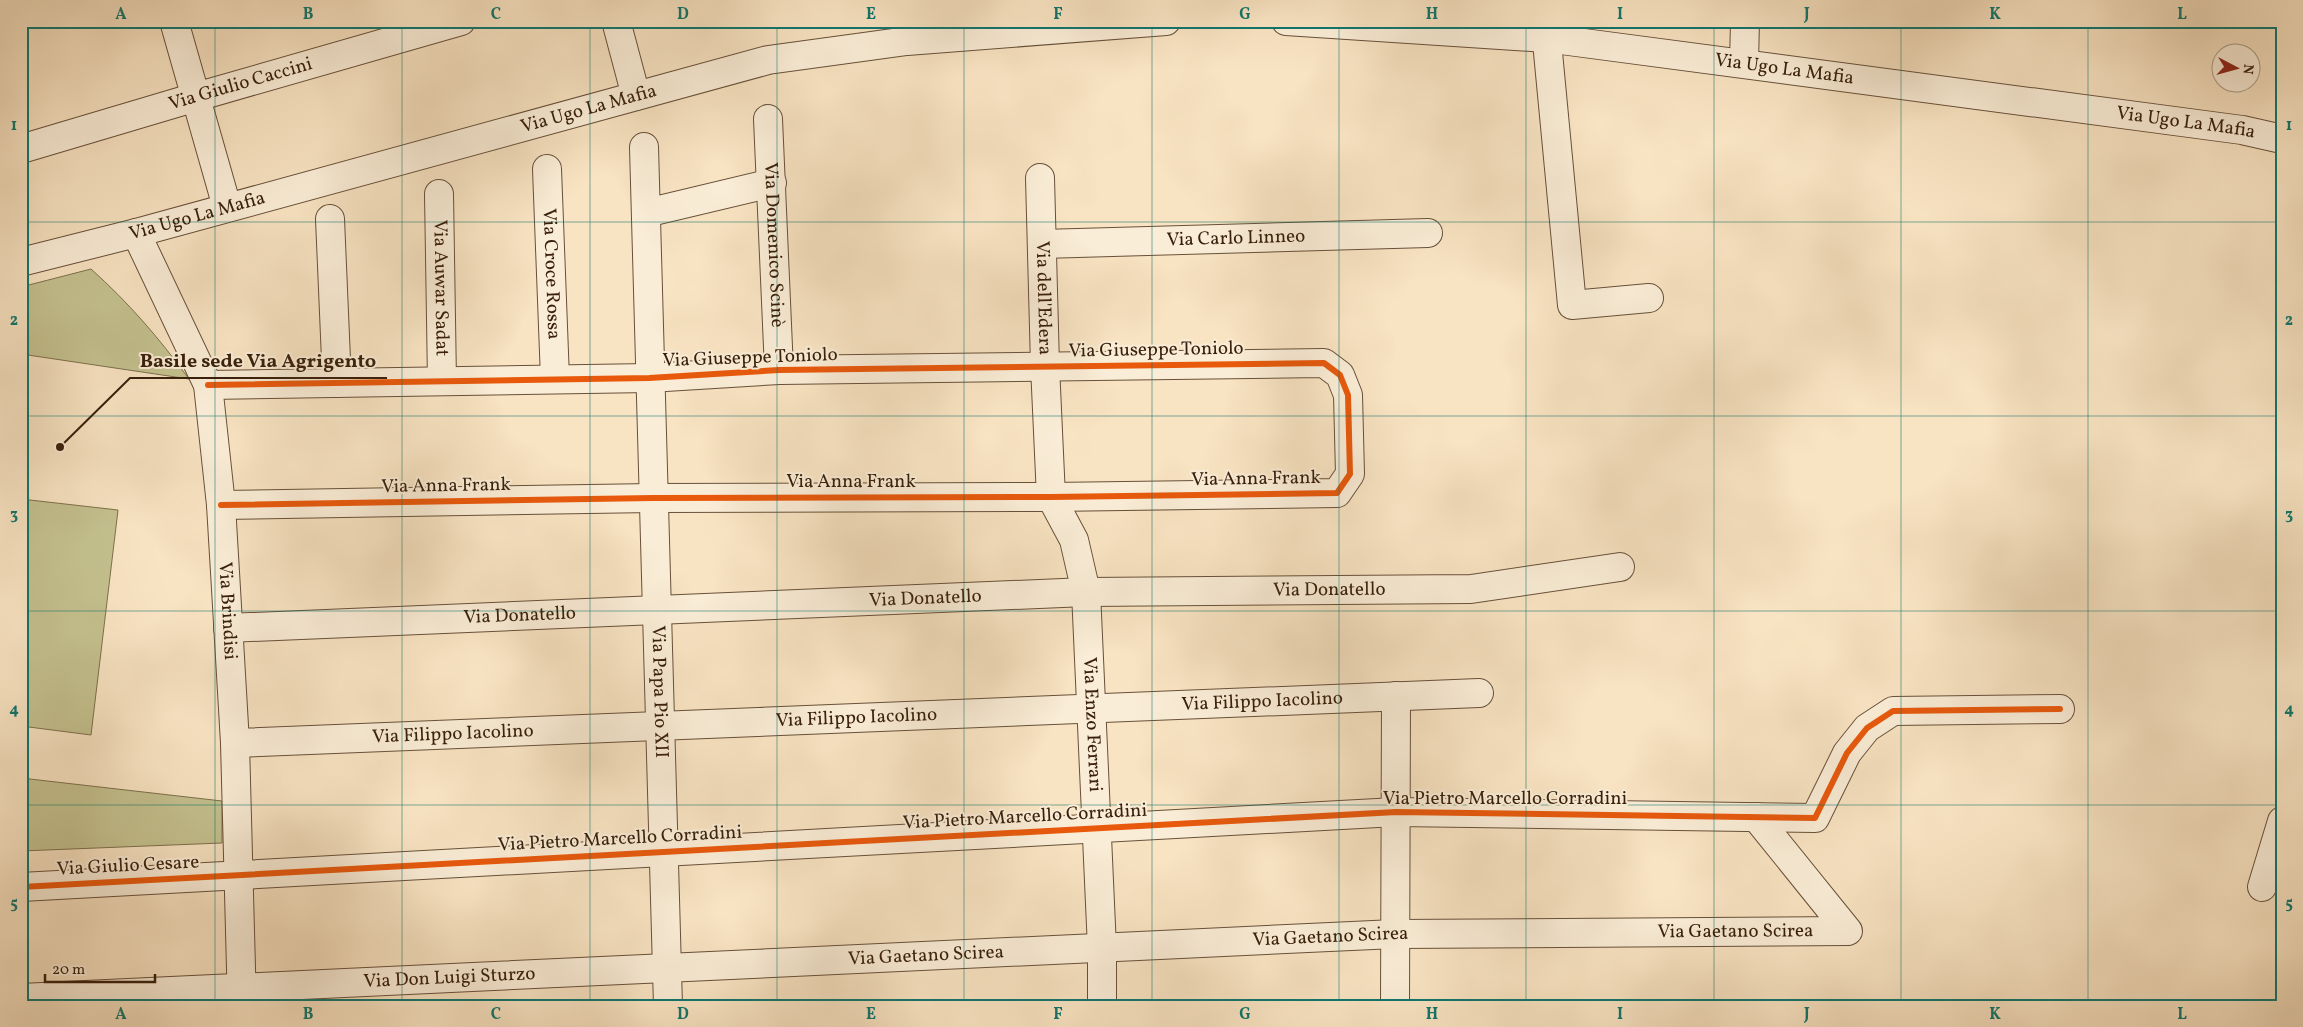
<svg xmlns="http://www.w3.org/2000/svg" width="2303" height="1027" viewBox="0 0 2303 1027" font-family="Vollkorn,serif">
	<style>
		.green { fill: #c4c18f; stroke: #7e704d }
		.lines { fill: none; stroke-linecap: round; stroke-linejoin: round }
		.street-casing { stroke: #685039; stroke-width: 30 }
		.street { stroke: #faedd7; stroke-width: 28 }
		.cycleway-casing { stroke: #faedd7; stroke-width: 9 }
		.cycleway { stroke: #e8590c; stroke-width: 6 }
		.grid { fill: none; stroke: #0f766e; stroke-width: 1; stroke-opacity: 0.55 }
		.labels { text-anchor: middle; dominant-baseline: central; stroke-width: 4; stroke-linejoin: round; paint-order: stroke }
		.street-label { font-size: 19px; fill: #381f0b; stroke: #faedd7 }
		.leader { fill: none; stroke: #381f0b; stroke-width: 2 }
		.callout-dot { fill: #381f0b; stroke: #faedd7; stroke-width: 2 }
		.callout-label { font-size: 20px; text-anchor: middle; font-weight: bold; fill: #381f0b; stroke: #faedd7; stroke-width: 4; stroke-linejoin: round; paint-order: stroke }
		.neatline { fill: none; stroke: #0f766e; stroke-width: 2 }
		.grid-label { font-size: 16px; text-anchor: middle; font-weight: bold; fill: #0f766e }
	</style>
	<rect width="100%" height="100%" fill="#f8e3c2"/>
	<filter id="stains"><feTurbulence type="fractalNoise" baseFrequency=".004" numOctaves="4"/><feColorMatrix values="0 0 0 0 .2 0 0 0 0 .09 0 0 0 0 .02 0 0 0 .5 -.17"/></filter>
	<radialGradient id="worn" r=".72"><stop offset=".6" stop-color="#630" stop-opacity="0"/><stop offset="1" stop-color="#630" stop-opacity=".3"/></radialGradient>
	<!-- green -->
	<path class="green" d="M91,269C128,302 159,338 189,379L21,354V287Z
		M21,499L118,510L91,735L21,726Z
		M21,778L222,801V843L21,851Z"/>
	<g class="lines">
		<defs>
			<g id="street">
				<path d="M174,21L227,207"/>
				<path d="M616,21L636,96"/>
				<path id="s1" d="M1286,21L1546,38L2242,130L2282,139"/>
				<path d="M1545,21L1572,305L1649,298"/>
				<path d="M1744,63L1745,21"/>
				<path id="s2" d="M768,119L779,370"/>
				<path id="s3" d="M644,147L668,1006"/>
				<path id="s4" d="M21,149L196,97L461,21"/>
				<path id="s5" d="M547,169L555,379"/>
				<path id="s6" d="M1040,178L1045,366L1051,497L1074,540L1086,592L1102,948V1006"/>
				<path id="s7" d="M439,194L442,381"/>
				<path d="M646,213L772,183"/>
				<path d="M330,219L337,383"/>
				<path id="s8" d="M136,233L208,385L221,505L226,589L235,743L242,1006"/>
				<path id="s9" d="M1042,244L1428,233"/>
				<path id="s10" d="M21,262L136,233L768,60L907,41L1166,21"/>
				<path d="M208,385L649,378L779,370L1324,363L1340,375L1348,395L1350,474L1337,493L1051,497L653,498L221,505"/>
				<path id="s11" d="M228,628L1086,592L1471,589L1620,567"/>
				<path id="s12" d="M235,743L1479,693"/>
				<path d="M21,887L1396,812L1815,818L1847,753L1867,728L1893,711L2060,709"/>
				<path d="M2262,887L2282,821"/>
				<path id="s13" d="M21,998L1395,934L1848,931L1756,817"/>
				<path d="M1395,1006L1396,696"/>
			</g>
		</defs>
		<!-- street casing -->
		<use href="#street" class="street-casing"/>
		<!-- street -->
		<use href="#street" class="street"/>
		<defs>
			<path id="cycleway" d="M208,385L649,378L779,370L1324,363L1340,375L1348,395L1350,474L1337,493L1051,497L653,498L221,505
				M21,887L1396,812L1815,818L1847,753L1867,728L1893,711L2060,709"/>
		</defs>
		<!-- cycleway casing -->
		<use href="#cycleway" class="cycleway-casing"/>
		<!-- cycleway -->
		<use href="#cycleway" class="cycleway"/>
	</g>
	<!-- grid -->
	<path class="grid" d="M215,21V1006M402,21V1006M590,21V1006M777,21V1006M964,21V1006M1152,21V1006M1339,21V1006M1526,21V1006M1714,21V1006M1901,21V1006M2088,21V1006M21,222H2282M21,416H2282M21,611H2282M21,805H2282"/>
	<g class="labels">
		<!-- street labels -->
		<g class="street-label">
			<text stroke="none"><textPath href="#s1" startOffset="501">Via Ugo La Mafia</textPath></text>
			<text stroke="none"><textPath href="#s4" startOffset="229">Via Giulio Caccini</textPath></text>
			<text stroke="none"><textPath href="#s10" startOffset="588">Via Ugo La Mafia</textPath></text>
			<text stroke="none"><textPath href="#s1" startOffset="906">Via Ugo La Mafia</textPath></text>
			<text stroke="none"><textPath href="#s10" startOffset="182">Via Ugo La Mafia</textPath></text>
			<text stroke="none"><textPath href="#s9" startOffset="194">Via Carlo Linneo</textPath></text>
			<text stroke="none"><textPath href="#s2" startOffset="126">Via Domenico Scinè</textPath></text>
			<text stroke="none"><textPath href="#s5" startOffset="105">Via Croce Rossa</textPath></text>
			<text stroke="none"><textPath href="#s7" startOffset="94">Via Auwar Sadat</textPath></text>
			<text stroke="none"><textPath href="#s6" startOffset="120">Via dell'Edera</textPath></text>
			<text transform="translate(1156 350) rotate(-1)">Via Giuseppe Toniolo</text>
			<text transform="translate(750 358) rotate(-2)">Via Giuseppe Toniolo</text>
			<text transform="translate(1256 479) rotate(-1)">Via Anna Frank</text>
			<text x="851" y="482">Via Anna Frank</text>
			<text transform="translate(446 486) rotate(-1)">Via Anna Frank</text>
			<text stroke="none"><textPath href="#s11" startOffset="1102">Via Donatello</textPath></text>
			<text stroke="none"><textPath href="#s11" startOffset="698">Via Donatello</textPath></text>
			<text stroke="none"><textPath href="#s8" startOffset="395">Via Brindisi</textPath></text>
			<text stroke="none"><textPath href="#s11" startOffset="292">Via Donatello</textPath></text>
			<text stroke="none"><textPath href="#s3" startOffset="545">Via Papa Pio XII</textPath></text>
			<text stroke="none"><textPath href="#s12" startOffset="1028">Via Filippo Iacolino</textPath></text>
			<text stroke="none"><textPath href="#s12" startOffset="622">Via Filippo Iacolino</textPath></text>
			<text stroke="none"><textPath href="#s6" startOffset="554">Via Enzo Ferrari</textPath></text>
			<text stroke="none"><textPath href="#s12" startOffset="218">Via Filippo Iacolino</textPath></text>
			<text x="1505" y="799">Via Pietro Marcello Corradini</text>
			<text transform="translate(1025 817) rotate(-3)">Via Pietro Marcello Corradini</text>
			<text transform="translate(620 839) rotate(-3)">Via Pietro Marcello Corradini</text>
			<text transform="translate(128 866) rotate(-3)">Via Giulio Cesare</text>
			<text stroke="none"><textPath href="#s13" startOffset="1716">Via Gaetano Scirea</textPath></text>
			<text stroke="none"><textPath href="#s13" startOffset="1311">Via Gaetano Scirea</textPath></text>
			<text stroke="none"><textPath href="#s13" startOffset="906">Via Gaetano Scirea</textPath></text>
			<text stroke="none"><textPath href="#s13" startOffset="429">Via Don Luigi Sturzo</textPath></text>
		</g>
	</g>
	<!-- callouts -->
	<path class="leader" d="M60 447L130 378H387"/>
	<circle class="callout-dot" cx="60" cy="447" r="5"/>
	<g class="callout-label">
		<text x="258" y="367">Basile sede Via Agrigento</text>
	</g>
	<!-- margin -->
	<rect width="2303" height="1027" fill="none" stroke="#f8e3c2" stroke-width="55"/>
	<!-- north arrow -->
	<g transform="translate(2236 68) rotate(96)"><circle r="24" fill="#faedd7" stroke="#ac9b85"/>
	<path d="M0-4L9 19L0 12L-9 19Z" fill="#8f2418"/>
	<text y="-8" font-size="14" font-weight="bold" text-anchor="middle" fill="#381f0b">N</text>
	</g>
	<!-- scale -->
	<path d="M45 974v8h110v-8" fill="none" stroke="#381f0b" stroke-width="2.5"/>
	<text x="52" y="974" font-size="15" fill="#381f0b" stroke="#faedd7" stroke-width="4" paint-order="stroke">20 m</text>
	<rect x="28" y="28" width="2248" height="972" class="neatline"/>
	<g class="grid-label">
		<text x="121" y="19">A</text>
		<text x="308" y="19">B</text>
		<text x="496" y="19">C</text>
		<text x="683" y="19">D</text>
		<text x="871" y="19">E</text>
		<text x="1058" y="19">F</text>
		<text x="1245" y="19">G</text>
		<text x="1432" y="19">H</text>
		<text x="1620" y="19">I</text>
		<text x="1807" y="19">J</text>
		<text x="1995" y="19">K</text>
		<text x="2182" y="19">L</text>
		<text x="14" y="130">1</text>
		<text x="2289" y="130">1</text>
		<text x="14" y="325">2</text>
		<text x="2289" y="325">2</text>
		<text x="14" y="519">3</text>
		<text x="2289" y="519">3</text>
		<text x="14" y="714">4</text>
		<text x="2289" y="714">4</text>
		<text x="14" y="908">5</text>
		<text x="2289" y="908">5</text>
		<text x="121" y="1019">A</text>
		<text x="308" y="1019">B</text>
		<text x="496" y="1019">C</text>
		<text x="683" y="1019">D</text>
		<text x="871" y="1019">E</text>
		<text x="1058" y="1019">F</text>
		<text x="1245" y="1019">G</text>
		<text x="1432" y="1019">H</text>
		<text x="1620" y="1019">I</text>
		<text x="1807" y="1019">J</text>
		<text x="1995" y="1019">K</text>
		<text x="2182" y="1019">L</text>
	</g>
	<rect width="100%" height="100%" filter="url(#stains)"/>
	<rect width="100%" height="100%" fill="url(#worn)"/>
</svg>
